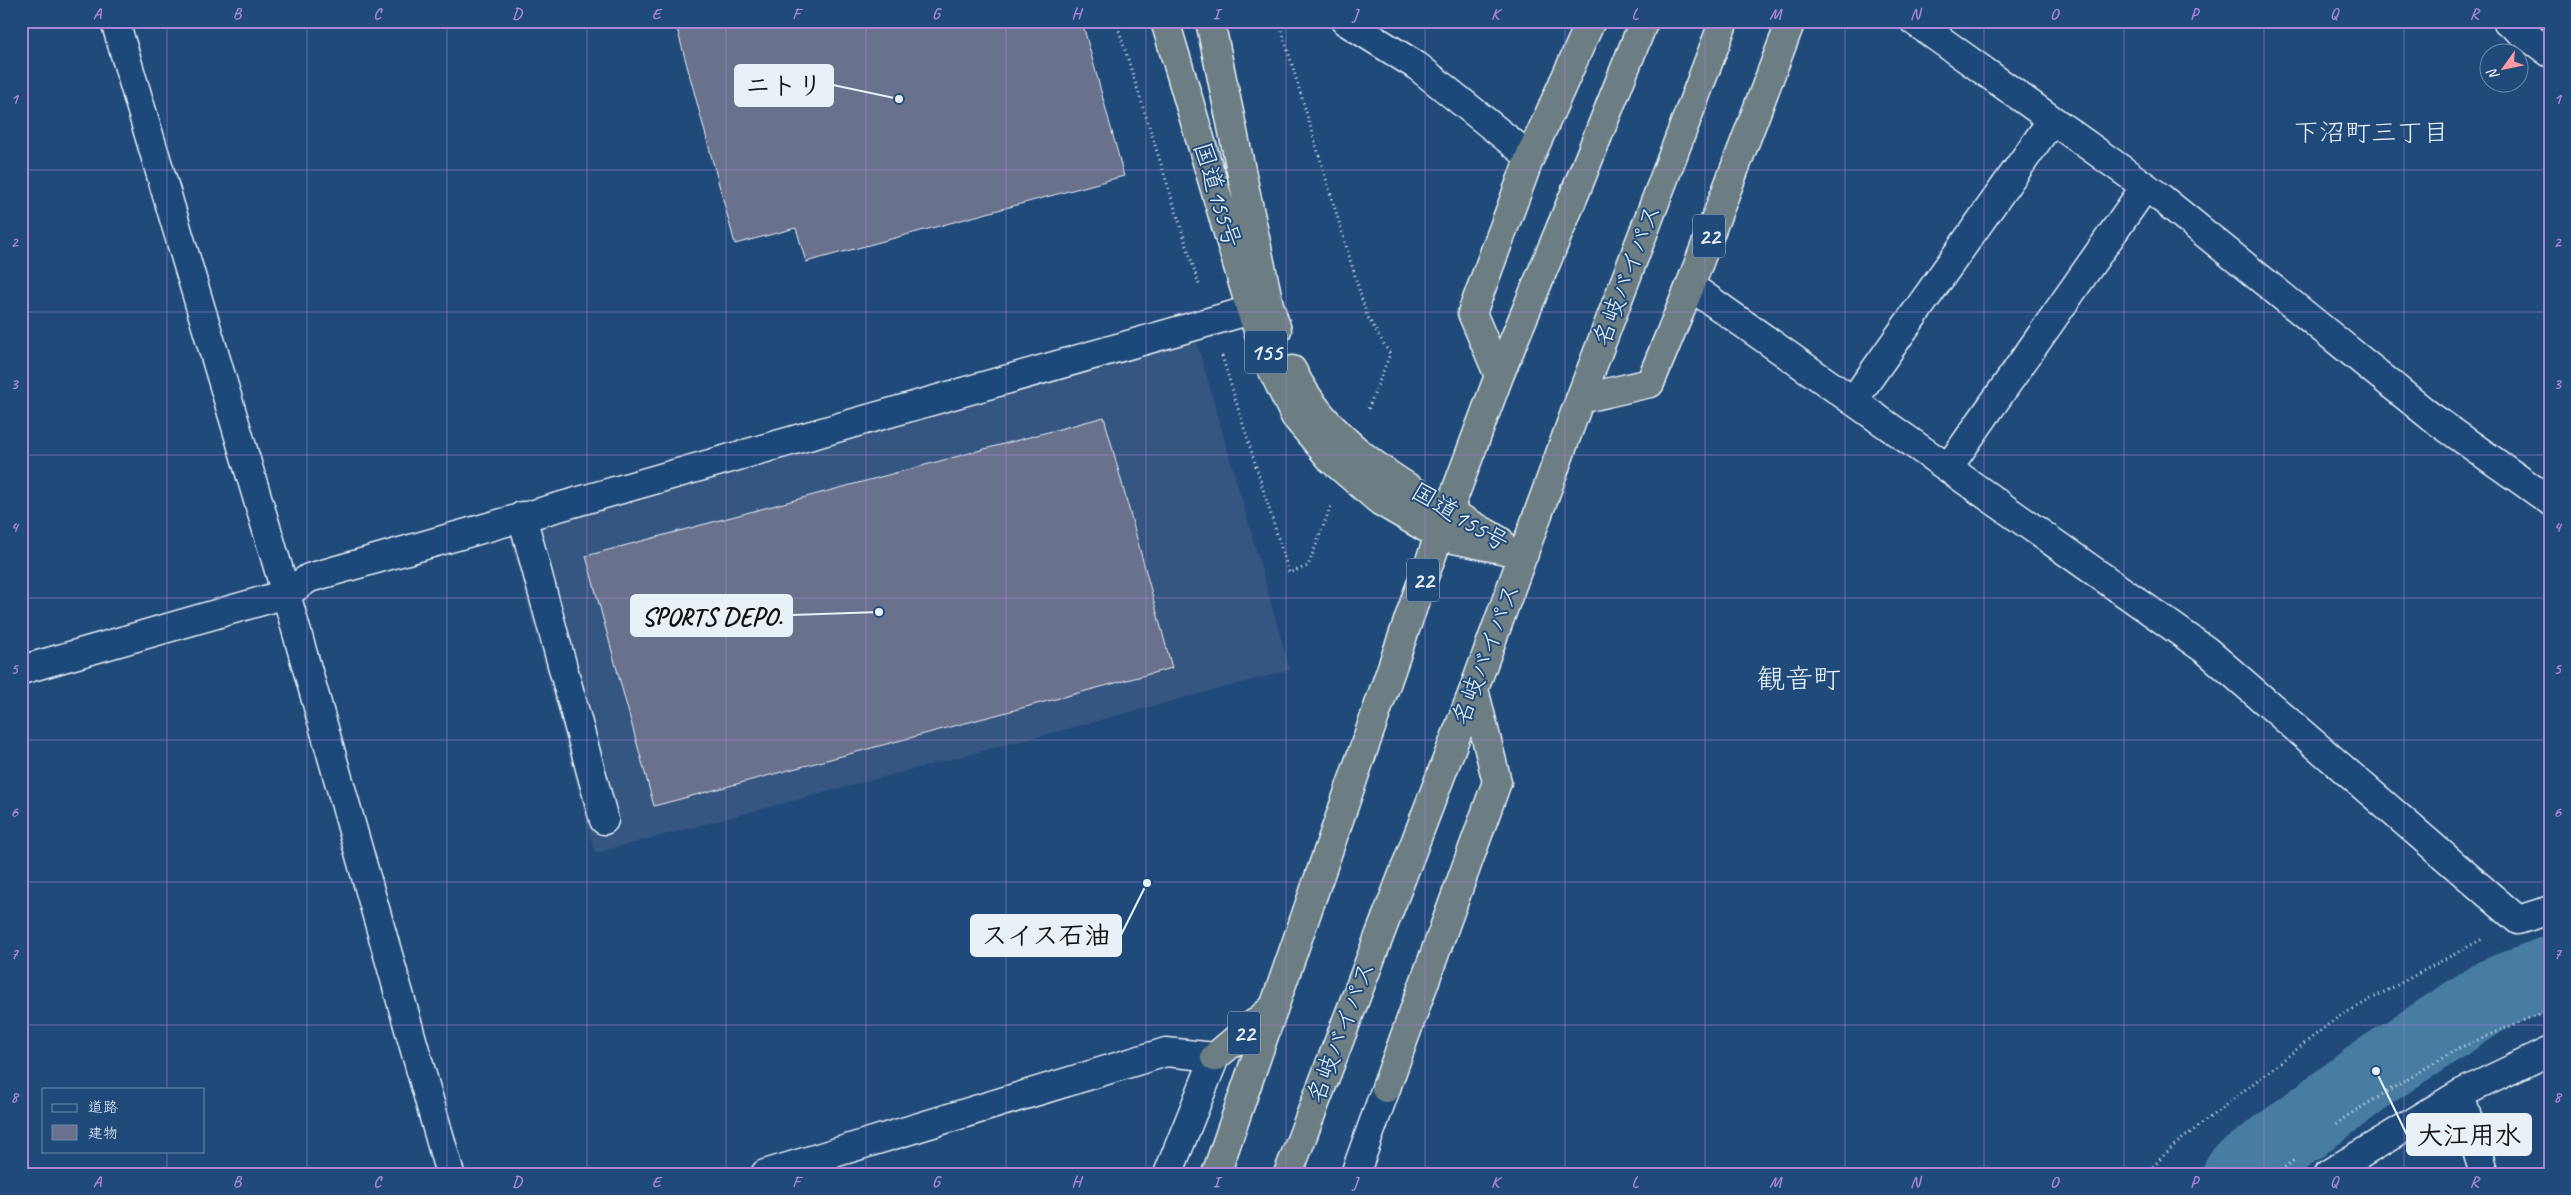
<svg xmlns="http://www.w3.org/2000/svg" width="2571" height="1195" viewBox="0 0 2571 1195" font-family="Caveat,'Klee One',sans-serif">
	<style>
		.built { fill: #365680 }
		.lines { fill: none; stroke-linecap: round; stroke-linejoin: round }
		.river { stroke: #467da2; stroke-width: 72 }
		.building { fill: #6a718d; stroke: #e8f1f8 }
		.minor-casing { stroke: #e8f1f8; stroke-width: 31 }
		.highway-casing { stroke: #e8f1f8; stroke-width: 31 }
		.path { stroke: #e8f1f8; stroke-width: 3; stroke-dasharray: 1 4; stroke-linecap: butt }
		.minor { stroke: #1f4a7a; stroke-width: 28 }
		.highway { stroke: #6c7e84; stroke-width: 28 }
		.grid { fill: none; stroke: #ac85d9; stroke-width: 1; stroke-opacity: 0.55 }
		.labels { text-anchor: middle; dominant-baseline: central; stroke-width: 4; stroke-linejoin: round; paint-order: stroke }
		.shield { fill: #1f4a7a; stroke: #acbfd2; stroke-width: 1 }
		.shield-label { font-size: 24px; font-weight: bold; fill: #e8f1f8 }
		.street-label { font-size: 25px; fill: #e8f1f8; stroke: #1f4a7a }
		.neighbourhood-label { font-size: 26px; fill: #e8f1f8; stroke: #1f4a7a }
		.quarter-label { font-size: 28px; fill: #e8f1f8; stroke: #1f4a7a }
		.leader { fill: none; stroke: #e8f1f8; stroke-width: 2 }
		.callout-dot { fill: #e8f1f8; stroke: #1f4a7a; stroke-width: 2 }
		.callout { fill: #e8f1f8; stroke: #e8f1f8; stroke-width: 2 }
		.callout-label { font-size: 26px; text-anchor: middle; font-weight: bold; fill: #111 }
		.neatline { fill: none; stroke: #ac85d9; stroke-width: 2 }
		.grid-label { font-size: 16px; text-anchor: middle; font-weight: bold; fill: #ac85d9 }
	</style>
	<rect width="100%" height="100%" fill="#1f4a7a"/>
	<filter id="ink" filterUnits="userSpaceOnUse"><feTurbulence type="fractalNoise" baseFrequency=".02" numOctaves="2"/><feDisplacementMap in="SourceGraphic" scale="10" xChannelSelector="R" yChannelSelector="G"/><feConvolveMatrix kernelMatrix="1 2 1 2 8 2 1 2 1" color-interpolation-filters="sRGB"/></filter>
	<g filter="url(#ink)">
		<!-- built -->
		<path class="built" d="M1195,335L1290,670L595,853L507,528Z"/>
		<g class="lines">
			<!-- river -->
			<path class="river" d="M2239,1174L2376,1071L2494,994L2550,972"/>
		</g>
		<!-- building -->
		<path class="building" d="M675,21H1082L1124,176L806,262L796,228L735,244Z
			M1104,417L1172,668L654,806L586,556Z"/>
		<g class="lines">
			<defs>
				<path id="minor" d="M115,21L286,594L450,1174
					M1345,21L1417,66L1530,157
					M1914,21L2160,197L2430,416L2550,501
					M2507,21L2550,53
					M1690,286L2207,651L2518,920L2550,910
					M1853,401L2052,120
					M1948,468L2145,187
					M522,516L604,820
					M21,670L286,594L309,578L1251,310
					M2460,1094L2484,1174
					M765,1174L1166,1052L1215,1057L1168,1174
					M1355,1174L1386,1088
					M2328,1174L2460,1094L2550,1051"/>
				<path id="highway" d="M1165,21L1251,310L1271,367L1295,416L1331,459L1380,501L1440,536L1524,554
					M1210,21L1269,305L1277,330
					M1292,370C1333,455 1422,495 1500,541
					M1499,376L1472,313L1530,157L1591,21
					M1580,399L1650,383L1690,286L1791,21
					M1215,1057L1273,1008
					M1386,1088L1497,782L1474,689
					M1216,1174L1416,598L1499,376L1575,193L1644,21
					M1288,1174L1474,689L1580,399L1724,21"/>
			</defs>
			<!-- minor casing -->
			<use href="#minor" class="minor-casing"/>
			<!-- highway casing -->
			<use href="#highway" class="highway-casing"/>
			<!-- path -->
			<path class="path" d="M1116,21L1200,288
				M1279,21L1367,316L1390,354L1367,412
				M1222,356L1289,573L1308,566L1331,506
				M2336,1125L2347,1116L2459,1048L2550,1009
				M2146,1174L2172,1147L2338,1017L2484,938
				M2277,1174L2294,1160"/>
			<!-- minor -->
			<use href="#minor" class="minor"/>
			<!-- highway -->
			<use href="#highway" class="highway"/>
		</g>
	</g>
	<!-- grid -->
	<path class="grid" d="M167,21V1089M307,21V1174M447,21V1174M587,21V1174M726,21V1174M866,21V1174M1006,21V1174M1146,21V1174M1286,21V1174M1425,21V1174M1565,21V1174M1705,21V1174M1845,21V1174M1984,21V1174M2124,21V1174M2264,21V1174M2404,21V1174M21,170H2550M21,312H2550M21,455H2550M21,598H2550M21,740H2550M21,882H2550M21,1025H2550M167,1151V1174"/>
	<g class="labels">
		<!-- shield labels -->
		<g class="shield">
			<rect x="1693" y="214.5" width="32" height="43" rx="4"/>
			<rect x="1245" y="330.5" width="42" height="43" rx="4"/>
			<rect x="1407" y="558.5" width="32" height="43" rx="4"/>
			<rect x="1228" y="1011.5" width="32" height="43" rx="4"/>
		</g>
		<g class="shield-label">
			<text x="1709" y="236">22</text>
			<text x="1266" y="352">155</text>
			<text x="1423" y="580">22</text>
			<text x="1244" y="1033">22</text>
		</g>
		<!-- street labels -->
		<g class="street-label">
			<text transform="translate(1217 195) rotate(73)">国道155号</text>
			<text transform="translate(1627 275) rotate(-69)">名岐バイパス</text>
			<text transform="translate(1460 517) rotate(31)">国道155号</text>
			<text transform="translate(1486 654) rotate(-69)">名岐バイパス</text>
			<text transform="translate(1341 1032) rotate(-69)">名岐バイパス</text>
		</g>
		<!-- neighbourhood labels -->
		<g class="neighbourhood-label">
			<text x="2371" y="132">下沼町三丁目</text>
		</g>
		<!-- quarter labels -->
		<g class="quarter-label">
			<text x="1799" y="678">観音町</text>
		</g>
	</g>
	<!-- callouts -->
	<path class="leader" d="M899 99L833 85M879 612L792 615M1147 883L1121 935M2376 1071L2407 1135"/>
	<g class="callout-dot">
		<circle cx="899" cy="99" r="5"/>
		<circle cx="879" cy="612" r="5"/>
		<circle cx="1147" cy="883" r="5"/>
		<circle cx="2376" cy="1071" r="5"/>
	</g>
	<g class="callout">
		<rect x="735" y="65" width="98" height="41" rx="5"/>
		<rect x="631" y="595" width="161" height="41" rx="5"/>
		<rect x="971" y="915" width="150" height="41" rx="5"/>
		<rect x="2407" y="1114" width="124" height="41" rx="5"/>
	</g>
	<g class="callout-label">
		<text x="784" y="94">ニトリ</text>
		<text x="712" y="625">SPORTS DEPO.</text>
		<text x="1046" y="944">スイス石油</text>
		<text x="2469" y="1144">大江用水</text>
	</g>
	<!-- margin -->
	<rect width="2571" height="1195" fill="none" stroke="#1f4a7a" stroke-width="55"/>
	<!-- legend -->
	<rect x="42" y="1088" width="162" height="65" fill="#1f4a7a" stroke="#6f8dac"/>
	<rect x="52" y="1104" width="25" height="8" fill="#1f4a7a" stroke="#6f8dac"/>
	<text x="88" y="1112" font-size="15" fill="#e8f1f8">道路</text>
	<rect x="52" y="1125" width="25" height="15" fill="#6a718d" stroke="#6f8dac"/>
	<text x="88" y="1138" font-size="15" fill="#e8f1f8">建物</text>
	<!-- north arrow -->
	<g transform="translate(2504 68) rotate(237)"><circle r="24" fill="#1f4a7a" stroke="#6f8dac"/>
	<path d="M0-4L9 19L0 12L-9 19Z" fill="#ff9aa2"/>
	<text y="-8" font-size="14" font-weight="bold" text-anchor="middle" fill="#e8f1f8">N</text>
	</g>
	<rect x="28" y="28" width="2516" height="1140" class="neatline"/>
	<g class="grid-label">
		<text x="97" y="19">A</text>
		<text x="237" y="19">B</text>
		<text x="377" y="19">C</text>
		<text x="517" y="19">D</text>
		<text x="656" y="19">E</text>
		<text x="796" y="19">F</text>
		<text x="936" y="19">G</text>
		<text x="1076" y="19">H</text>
		<text x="1216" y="19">I</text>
		<text x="1355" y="19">J</text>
		<text x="1495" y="19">K</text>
		<text x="1635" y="19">L</text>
		<text x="1775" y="19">M</text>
		<text x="1915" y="19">N</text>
		<text x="2054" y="19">O</text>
		<text x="2194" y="19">P</text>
		<text x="2334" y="19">Q</text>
		<text x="2474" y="19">R</text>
		<text x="14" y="104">1</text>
		<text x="2557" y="104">1</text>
		<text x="14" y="247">2</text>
		<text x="2557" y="247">2</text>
		<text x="14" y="389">3</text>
		<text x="2557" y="389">3</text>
		<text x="14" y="532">4</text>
		<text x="2557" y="532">4</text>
		<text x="14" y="674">5</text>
		<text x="2557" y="674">5</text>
		<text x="14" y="817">6</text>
		<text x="2557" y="817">6</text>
		<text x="14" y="959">7</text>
		<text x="2557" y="959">7</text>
		<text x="14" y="1102">8</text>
		<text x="2557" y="1102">8</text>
		<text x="97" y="1187">A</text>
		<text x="237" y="1187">B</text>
		<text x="377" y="1187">C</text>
		<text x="517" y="1187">D</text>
		<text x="656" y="1187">E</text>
		<text x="796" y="1187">F</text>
		<text x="936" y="1187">G</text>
		<text x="1076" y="1187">H</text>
		<text x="1216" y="1187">I</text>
		<text x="1355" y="1187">J</text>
		<text x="1495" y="1187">K</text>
		<text x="1635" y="1187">L</text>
		<text x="1775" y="1187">M</text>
		<text x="1915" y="1187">N</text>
		<text x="2054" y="1187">O</text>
		<text x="2194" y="1187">P</text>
		<text x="2334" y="1187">Q</text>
		<text x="2474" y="1187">R</text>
	</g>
</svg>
